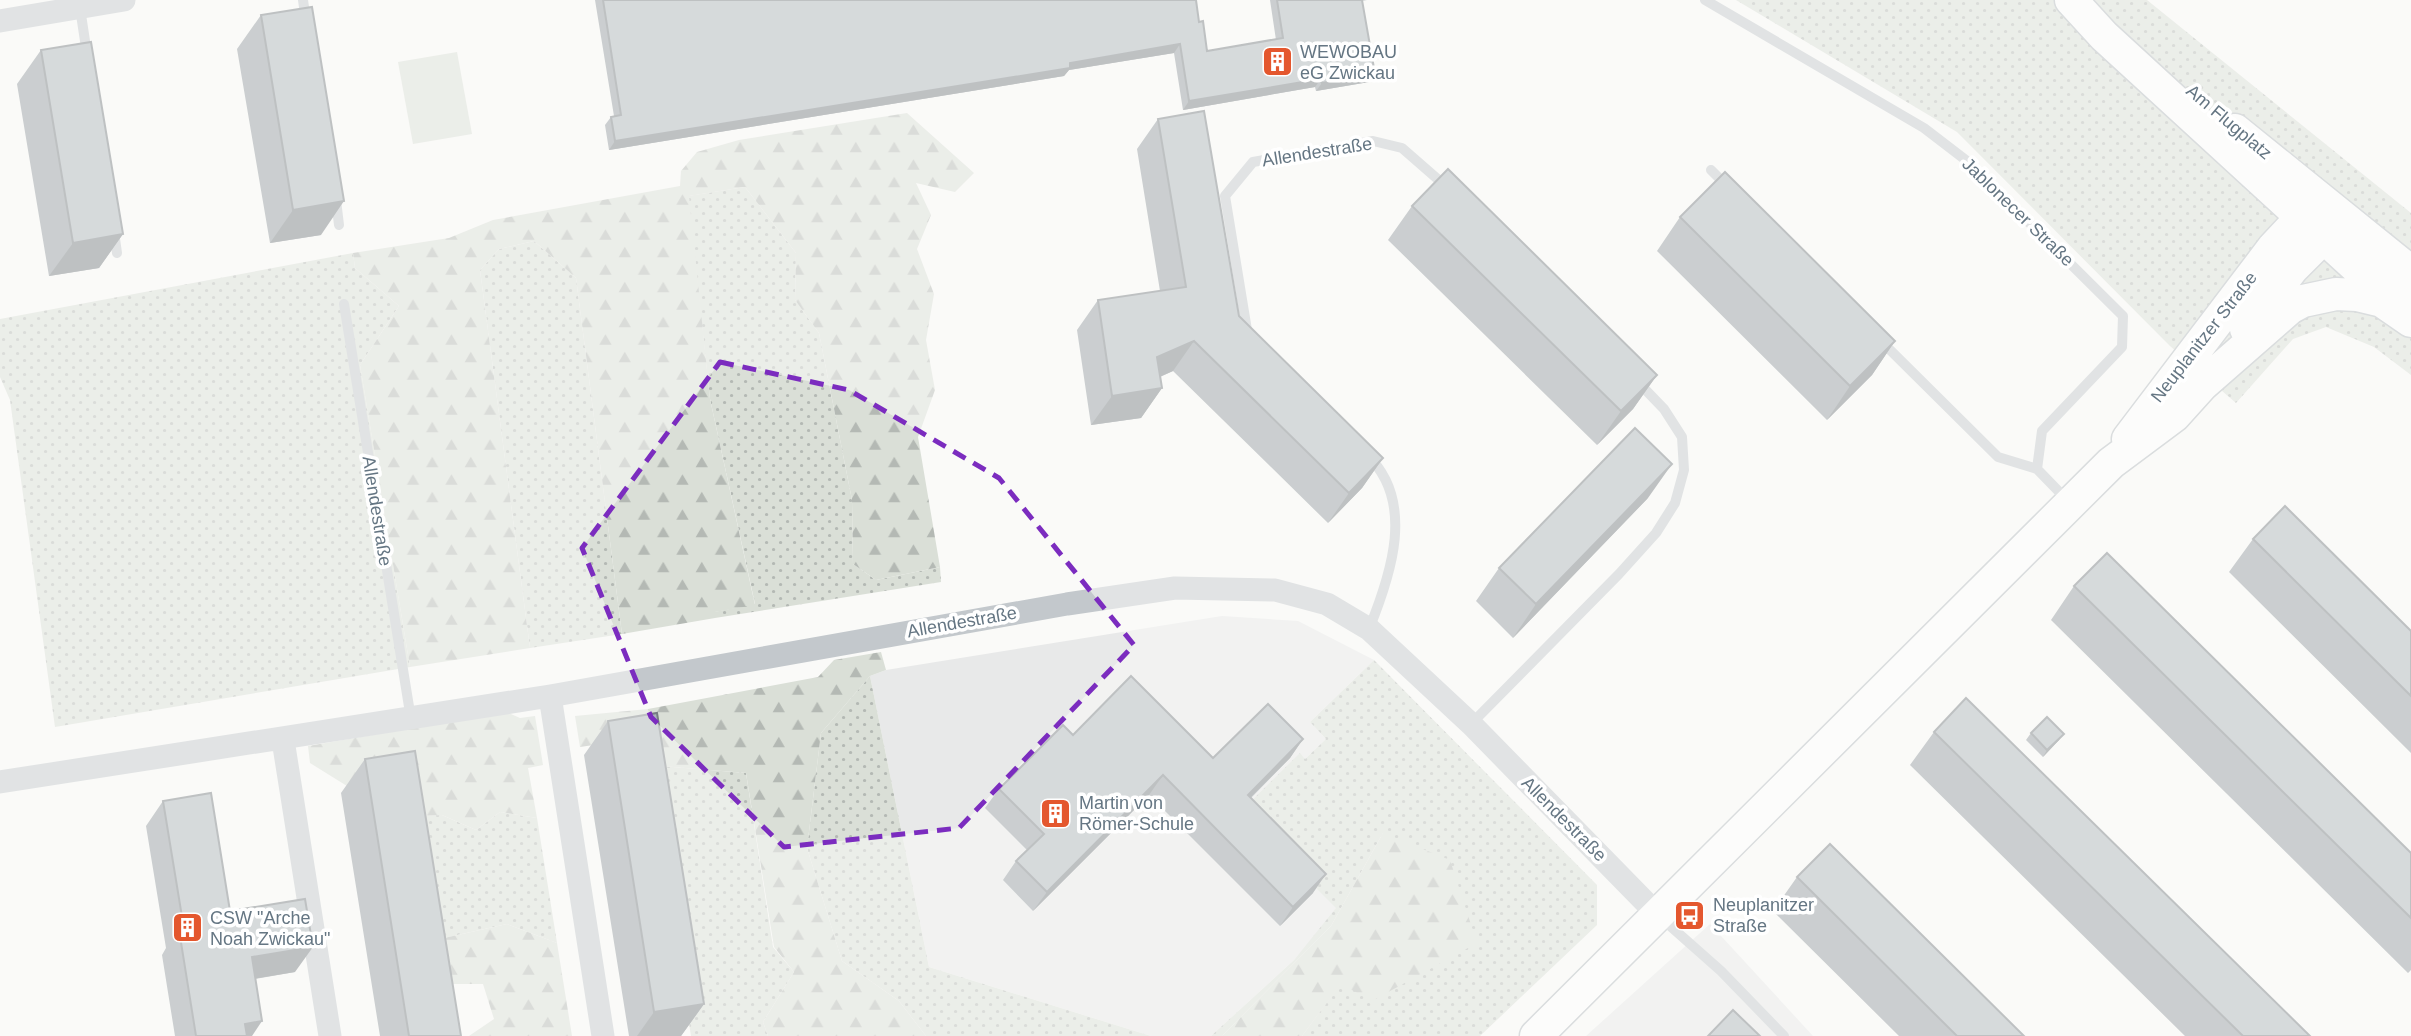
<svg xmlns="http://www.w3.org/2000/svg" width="2411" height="1036" viewBox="0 0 2411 1036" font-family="Arial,sans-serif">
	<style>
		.built { fill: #e8e9e9 }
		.grass { fill: url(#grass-dots) }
		.forest { fill: url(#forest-firs) }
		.green { fill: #dadfd7 }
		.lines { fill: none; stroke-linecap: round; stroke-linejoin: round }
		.secondary-casing { stroke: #b3babf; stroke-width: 35 }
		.lane { stroke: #c3c8cc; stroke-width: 10 }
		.street { stroke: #c3c8cc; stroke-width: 23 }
		.secondary { stroke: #fff; stroke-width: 32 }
		.wall { fill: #929a9f }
		.shaded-wall { fill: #777d82 }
		.building { fill: #aab3b9; stroke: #777d82; stroke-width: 2 }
		.marked { fill: none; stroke: #7b2cbf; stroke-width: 5; stroke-dasharray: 14 9; stroke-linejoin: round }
		.labels { text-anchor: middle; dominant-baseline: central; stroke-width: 7; stroke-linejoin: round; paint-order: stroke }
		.poi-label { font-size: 18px; fill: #657683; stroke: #fff; text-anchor: start }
		.street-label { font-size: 18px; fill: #657683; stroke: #fff }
	</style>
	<defs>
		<pattern id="grass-dots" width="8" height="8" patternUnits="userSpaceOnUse" patternTransform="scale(1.75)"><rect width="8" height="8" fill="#dadfd7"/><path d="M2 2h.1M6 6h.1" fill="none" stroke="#b4b9b4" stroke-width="1.8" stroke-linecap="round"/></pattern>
		<pattern id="forest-firs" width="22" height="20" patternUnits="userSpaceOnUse" patternTransform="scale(1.75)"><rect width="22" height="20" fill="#dadfd7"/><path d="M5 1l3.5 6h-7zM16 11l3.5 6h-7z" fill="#b4b9b4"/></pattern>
	</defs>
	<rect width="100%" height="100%" fill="#fafaf8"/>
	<!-- built -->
	<path class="built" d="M1222,616L1298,621L1374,660L1310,722L1326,739L1305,759L1300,754L1240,812L1337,907L1326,923L1294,960L1211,1036H1151L929,967L870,676L886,670Z
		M1710,924L1813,1036H1586Z"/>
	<!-- grass -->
	<path class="grass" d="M1736,0H2147L2411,213V375L2374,347L2326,327L2293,339L2236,403L2170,346L1957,132Z
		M745,187L796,253L795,300L819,333L852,500L853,564L876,580L940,567L941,582L715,618L714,612L755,604L710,399L688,196Z
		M534,241L576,278L622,634L530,648L480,270L499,249Z
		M353,253L355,268L399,306L360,365L410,667L55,727L10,400L0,377V319Z
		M1374,660L1597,885V925L1480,1036H1302L1341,983L1383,833L1331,926L1222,1036H1211L1294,960L1336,908L1240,812L1300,753L1305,759L1326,739L1310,722Z
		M870,676L929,967L1151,1036H926L899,1001L842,961L807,848L821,733Z
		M649,765L746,773L773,947L794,972L763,1022L768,1036H691Z
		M500,812L537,818L557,943L507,924L435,940L415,816L442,815L476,830Z"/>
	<!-- forest -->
	<path class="forest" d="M907,113L974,173L955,192L916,183L931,215L917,249L934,294L926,340L935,390L918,437L940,567L876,580L853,564L852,500L819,333L795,300L796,253L745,187L689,196L710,399L755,605L715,612V618L622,634L576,278L534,241L499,249L480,270L530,648L410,667L360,365L399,306L355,268L353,253L449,238L493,220L680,186L681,171L697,152L739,140Z
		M881,652L886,670L870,676L821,733L807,848L842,961L899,1001L926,1036H768L763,1022L794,972L774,947L746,773L649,765L641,738L580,747L575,716L648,709L818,677L834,660Z
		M506,712L520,718L535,716L543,765L528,768L537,818L500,812L476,830L442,815L415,816L393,780L347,786L310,763L308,746Z
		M1383,833L1450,860L1477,943L1372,1001L1341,984L1302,1036H1222L1331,926Z
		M507,924L557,943L572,1036H469L494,1019L483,984H443L435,940Z"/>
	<!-- green -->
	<path class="green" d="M457,52L472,134L413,144L398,62Z"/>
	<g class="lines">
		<defs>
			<path id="secondary" d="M2071,0L2104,36L2355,266L2401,300
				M2235,130L2411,272
				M2246,329L2292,269L2341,220
				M2128,439L2273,248L2318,200
				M1536,1036L2111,463L2174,416L2202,385L2290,308L2303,301L2336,294L2357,295L2382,301L2411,321"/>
		</defs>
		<!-- secondary casing -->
		<use href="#secondary" class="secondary-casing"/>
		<!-- lane -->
		<path class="lane" d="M303,0L306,21
			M1705,0L1924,128L1967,161L2123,316L2122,347L2042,431L2037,469L2069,502
			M80,8L87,54
			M1711,170L1729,188
			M336,200L339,225
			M114,232L117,253
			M344,304L411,719
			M1248,336L1225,196L1253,162L1373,141L1402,148L1449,189
			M1881,341L1998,457L2037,469
			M1367,455C1416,501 1391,575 1369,629
			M1471,724L1619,574L1656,533L1675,503L1684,470L1682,437L1664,409L1637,381
			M1660,917L1721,971L1784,1036"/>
		<!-- street -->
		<path class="street" d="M0,21L124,0
			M550,696L603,1036
			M283,740L330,1036
			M0,782L550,696L1067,604L1175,588L1275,590L1327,604L1369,629L1471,724L1656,913"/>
		<!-- secondary -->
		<use href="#secondary" class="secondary"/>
	</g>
	<!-- wall -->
	<path class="wall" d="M595,0H1196L1199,22L1207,51L1276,40L1270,0H1367L1362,1L1369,82L1316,91L1315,87L1183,110L1174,53L1069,70L1064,76L609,150L605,125L611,117L614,116Z
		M261,15L321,235L270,243L237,49Z
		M41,50L123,234L99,268L49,276L17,84Z
		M1158,119L1239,316L1383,458L1362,488L1328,523L1173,371L1160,377L1162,388L1141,418L1091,425L1077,330L1098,300L1160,291L1137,149Z
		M1412,206L1657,375L1633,409L1597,445L1388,240Z
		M1680,217L1895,341L1872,375L1827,420L1657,251Z
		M1648,498L1513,638L1476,601L1499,568Z
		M2253,539L2411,631V753L2229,572Z
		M2074,586L2411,853V970L2408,973L2051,620Z
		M608,721L704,1004L681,1036H629L584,755Z
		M1934,732L2310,1036H2185L1910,765Z
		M2031,733L2059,740L2043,757L2026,740Z
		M1073,735L1213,758L1303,739L1290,758L1251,798L1313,893L1280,926L1149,795L1033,911L1003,880L1016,861L1027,850L985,808L999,789Z
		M365,759L461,1036H380L341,793Z
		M163,801L230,911L295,972L255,979L252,1036H175L162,955L166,948L146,826Z
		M1797,877L2024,1036H1899L1773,911Z"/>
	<!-- shaded-wall -->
	<path class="shaded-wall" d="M1180,44L1174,53L1069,70L1064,76L609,150L615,141Z
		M1375,74L1369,82L1316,91L1322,83Z
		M1321,79L1315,87L1183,110L1189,101Z
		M344,201L321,235L270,243L293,210Z
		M123,234L99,268L49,276L73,243Z
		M1194,341L1173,371L1136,387L1157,357Z
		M1895,341L1872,375L1827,420L1850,386Z
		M1657,375L1633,409L1597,445L1621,411Z
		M1162,388L1141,418L1091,425L1112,396Z
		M1383,458L1362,488L1328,523L1349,493Z
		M1672,464L1648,498L1513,638L1536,604Z
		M2064,734L2059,740L2043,757L2047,750Z
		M1303,739L1290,758L1234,814L1248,795Z
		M1163,775L1149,795L1033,911L1047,892Z
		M1326,874L1313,893L1280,926L1293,907Z
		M313,947L295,972L235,982L252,957Z
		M704,1004L681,1036H637L654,1012Z
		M262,1021L252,1036H236L245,1024Z"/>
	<!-- building -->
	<path class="building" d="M603,0H1196L1199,22L1203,21L1207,51L1283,38L1277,0H1362L1375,74L1322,83L1321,79L1189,101L1180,44L1070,63V68L615,141L611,117L621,115Z
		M312,7L344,201L293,210L261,15Z
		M91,42L123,234L73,243L41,50Z
		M1204,111L1239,316L1383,458L1349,493L1194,341L1157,357L1162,388L1112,396L1098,300L1186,287L1158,119Z
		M1448,169L1657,375L1621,411L1412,206Z
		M1725,172L1895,341L1850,386L1680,217Z
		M1635,428L1672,464L1536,604L1499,568Z
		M2285,506L2411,631V696L2253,539Z
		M2107,553L2411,853V918L2074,586Z
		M1131,676L1213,758L1268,704L1303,739L1248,795L1326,874L1293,907L1163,775L1047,892L1016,861L1044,834L999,789L1063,725L1073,735Z
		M1966,698L2310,1036H2243L1934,732Z
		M657,713L704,1004L654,1012L608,721Z
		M2047,717L2064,734L2047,750L2031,733Z
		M415,751L461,1036H409L365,759Z
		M211,793L230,911L305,899L313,947L252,957L262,1021L245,1024L247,1036H196L179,930L184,929L163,801Z
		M1830,844L2024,1036H1957L1797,877Z
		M1733,1010L1760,1036H1708Z"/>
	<!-- marked area -->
	<path d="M0 0H2411V1036H0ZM720,362L849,390L999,478L1134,645L959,828L784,847L651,717L582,548Z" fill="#fafaf8" fill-opacity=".55" fill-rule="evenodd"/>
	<path class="marked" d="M720,362L849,390L999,478L1134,645L959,828L784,847L651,717L582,548Z"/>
	<!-- icons -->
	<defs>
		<symbol id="building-square" viewBox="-11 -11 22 22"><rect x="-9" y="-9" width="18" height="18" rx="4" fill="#e4572e" stroke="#fff"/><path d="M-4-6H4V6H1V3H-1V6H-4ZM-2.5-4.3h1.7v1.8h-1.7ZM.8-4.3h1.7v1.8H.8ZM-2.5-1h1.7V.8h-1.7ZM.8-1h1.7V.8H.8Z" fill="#fff"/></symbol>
		<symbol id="bus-square" viewBox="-11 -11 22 22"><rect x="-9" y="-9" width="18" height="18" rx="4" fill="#e4572e" stroke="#fff"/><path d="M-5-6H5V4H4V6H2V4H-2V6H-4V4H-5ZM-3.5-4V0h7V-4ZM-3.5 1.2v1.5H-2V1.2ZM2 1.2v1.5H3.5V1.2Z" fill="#fff"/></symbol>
	</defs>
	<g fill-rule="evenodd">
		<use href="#building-square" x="1260" y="44" width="35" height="35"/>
		<use href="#building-square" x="1038" y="796" width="35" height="35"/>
		<use href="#bus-square" x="1672" y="898" width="35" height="35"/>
		<use href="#building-square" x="170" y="910" width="35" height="35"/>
	</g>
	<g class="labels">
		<!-- poi labels -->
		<g class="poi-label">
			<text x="1300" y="52">WEWOBAU<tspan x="1300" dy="21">eG Zwickau</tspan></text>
			<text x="1079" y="803">Martin von<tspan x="1079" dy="21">Römer-Schule</tspan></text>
			<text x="1713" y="905">Neuplanitzer<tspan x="1713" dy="21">Straße</tspan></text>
			<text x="210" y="918">CSW "Arche<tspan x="210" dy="21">Noah Zwickau"</tspan></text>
		</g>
		<!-- street labels -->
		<g class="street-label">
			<text transform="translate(2229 122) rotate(40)">Am Flugplatz</text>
			<text transform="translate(1317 152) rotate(-9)">Allendestraße</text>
			<text transform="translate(2018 212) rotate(44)">Jablonecer Straße</text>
			<text transform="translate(2204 337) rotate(-52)">Neuplanitzer Straße</text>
			<text transform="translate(377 511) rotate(81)">Allendestraße</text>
			<text transform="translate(962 622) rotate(-10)">Allendestraße</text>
			<text transform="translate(1564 819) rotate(45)">Allendestraße</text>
		</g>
	</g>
</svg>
